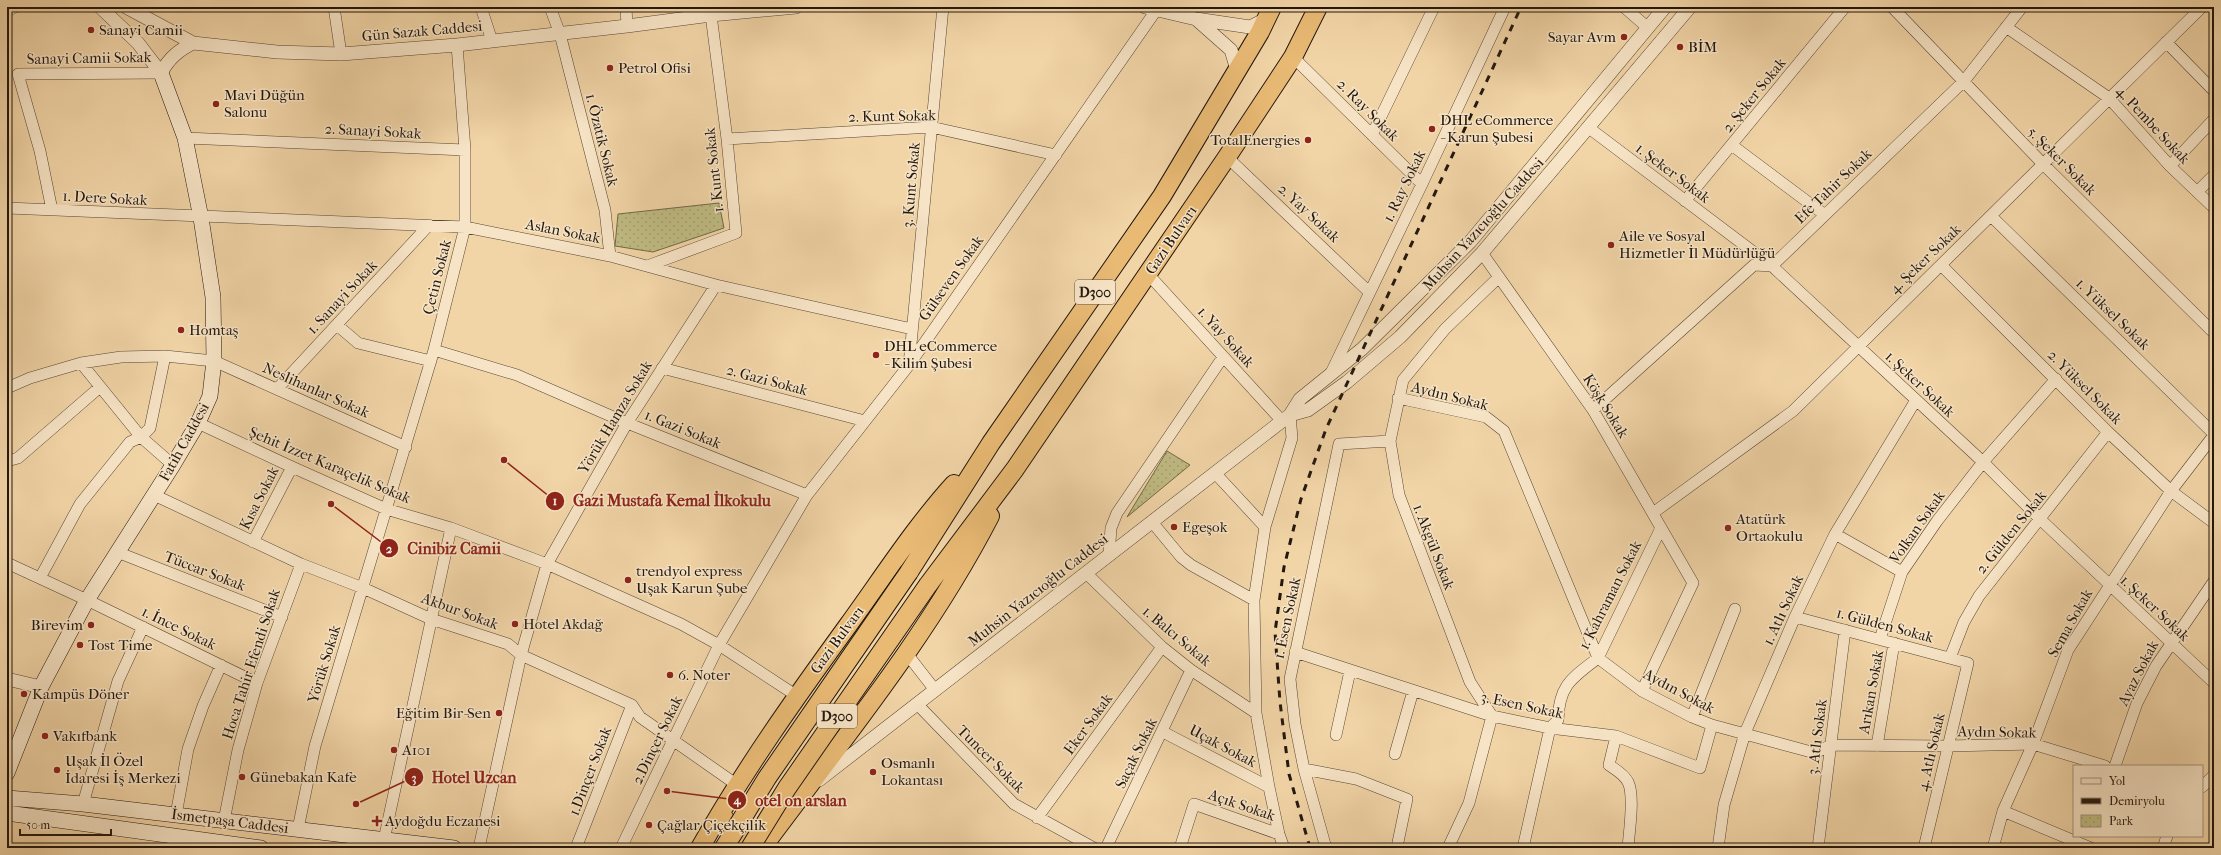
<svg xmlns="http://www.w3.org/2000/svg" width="2221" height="855" viewBox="0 0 2221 855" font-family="'IM FELL French Canon',serif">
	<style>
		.park { fill: url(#park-dots); stroke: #716a48 }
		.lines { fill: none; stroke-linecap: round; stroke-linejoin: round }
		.minor-casing { stroke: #564634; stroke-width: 12 }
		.tertiary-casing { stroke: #564634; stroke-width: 14 }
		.secondary-casing { stroke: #22170e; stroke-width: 16 }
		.trunk-casing { stroke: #22170e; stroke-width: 20 }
		.minor { stroke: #f7e4c6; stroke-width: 11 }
		.tertiary { stroke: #f7e4c6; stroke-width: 13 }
		.secondary { stroke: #f7e4c6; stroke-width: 15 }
		.trunk { stroke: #e9ba74; stroke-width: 18 }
		.rail { stroke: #22170e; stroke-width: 3; stroke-dasharray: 7 7; stroke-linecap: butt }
		.trunk-bridge-casing { stroke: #22170e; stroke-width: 20; stroke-linecap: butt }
		.trunk-bridge { stroke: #e9ba74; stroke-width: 18 }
		.poi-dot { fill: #8f2418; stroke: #f7e4c6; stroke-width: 1.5 }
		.labels { text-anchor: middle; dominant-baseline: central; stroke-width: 3; stroke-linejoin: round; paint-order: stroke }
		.shield { fill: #f7e4c6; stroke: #625445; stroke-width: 1 }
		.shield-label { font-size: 14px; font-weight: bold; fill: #22170e }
		.poi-label { font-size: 15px; fill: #22170e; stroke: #f7e4c6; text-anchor: start }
		.street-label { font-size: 15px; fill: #22170e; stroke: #f7e4c6 }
		.leader { fill: none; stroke: #8f2418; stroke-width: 1.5 }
		.callout-dot { fill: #8f2418; stroke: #f7e4c6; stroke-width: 1.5 }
		.mark-label { font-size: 12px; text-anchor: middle; font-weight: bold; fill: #fff }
		.callout-label { font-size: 16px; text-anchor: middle; font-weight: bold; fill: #8f2418; stroke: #f7e4c6; stroke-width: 3; stroke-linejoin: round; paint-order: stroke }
	</style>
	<defs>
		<pattern id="park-dots" width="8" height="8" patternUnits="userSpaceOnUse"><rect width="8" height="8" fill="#c0bc83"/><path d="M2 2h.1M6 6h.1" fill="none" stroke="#a5a170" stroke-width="1.8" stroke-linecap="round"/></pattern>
	</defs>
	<rect width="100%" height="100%" fill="#f2d5a7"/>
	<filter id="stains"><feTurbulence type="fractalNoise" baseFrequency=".005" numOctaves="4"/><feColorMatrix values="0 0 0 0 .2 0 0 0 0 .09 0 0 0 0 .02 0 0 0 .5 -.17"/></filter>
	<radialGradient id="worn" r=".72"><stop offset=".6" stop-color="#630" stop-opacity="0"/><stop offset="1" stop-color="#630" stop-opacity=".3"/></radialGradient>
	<!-- park -->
	<path class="park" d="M719,203L724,228L653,252L615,246L618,214Z
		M1167,451L1190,465L1127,517Z"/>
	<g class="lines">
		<defs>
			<path id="minor" d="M334,7L341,54
				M481,7L492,41
				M550,7L560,34L605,210L610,256
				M626,7L627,26
				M1624,7L1648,28
				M1892,7L2044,165L2214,333
				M7,11L15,7
				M2006,27L2109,98L2170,166L2214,208
				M2166,42L2214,91
				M1293,57L1422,184
				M1589,128L1772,266L1983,462L2041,520L2214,683
				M1372,135L1434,7
				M185,138L465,150
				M727,139L931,127L1056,155
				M1733,146L1825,215
				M1227,157L1369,292
				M2170,166L2214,119
				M2197,192L2214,175
				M1685,201L1845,7
				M7,208L465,227L610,256L716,285L912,329
				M52,210L40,151L18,74L161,73
				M1991,216L2214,434
				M1482,253L1593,410L1693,583L1642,691
				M650,265L736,233L727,139L711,15
				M1941,265L2108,432L2171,491L2214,523
				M1148,274L1282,421
				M337,325L358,343L431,361
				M434,350L517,375L627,423L807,495
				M81,363L141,437L173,465
				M909,365L943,7
				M662,368L865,421
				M1330,375L1422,184L1505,7
				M7,388L30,378L81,363L121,357L165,356L214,361L406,447
				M277,389L429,225
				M1398,398L1486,417L1504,431L1598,658L1642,691L1692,717L1712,725L1815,753L1831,745L1948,746L2033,744L2105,766
				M1593,410L1754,265L1772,266L1964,81L2022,7
				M198,423L292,467L386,509L451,528L547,564L681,624L719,645L797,696
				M7,461L18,458L100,387
				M1215,473L1265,527
				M154,495L301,564L363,588L431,619L508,644L521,655L632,705L640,717L737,785
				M1653,513L1793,411L2202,7
				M1152,522L1181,557L1191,565L1254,600
				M1835,534L1902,572
				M253,542L292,467
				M117,552L282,617
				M1109,555L1111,528L1117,513L1223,357
				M7,563L87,600L257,683
				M1086,573L1162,647L1191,670L1256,713
				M40,578L80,504L130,442L141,437L150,428L165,356
				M1795,617L1968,663L1924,848
				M1880,639L1902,572L1937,521L1983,462L2056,379
				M1295,652L1492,716L1550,728L1616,736L1700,768L1712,725
				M907,654L935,690
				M1950,658L1964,622L1979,596L2108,432
				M917,704L1014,804L1094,848
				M1692,717L1735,609
				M1163,732L1269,787
				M1336,735L1350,671
				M1616,736L1609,765C1616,770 1624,774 1628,782C1635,796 1629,832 1628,848
				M1877,746L1894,643
				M1395,754L1413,691
				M2115,766L2137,703L2156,666L2214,581
				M1304,769L1356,779L1407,799L1397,847L1399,848
				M2202,787L2214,775
				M83,804L118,681L143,627
				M2003,811L2091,848
				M176,815L188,749L203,706L221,665
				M1037,818L1162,647
				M224,821L238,750L257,683L301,564
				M298,829L315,746L434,350L465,227V150L457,45
				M384,840L451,528
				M479,848L521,655L547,564L627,423L716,285
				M576,848L632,705
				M621,848L719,645L807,495L909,365L1157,9
				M1106,848L1191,670
				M1180,848L1194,804L1279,834
				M1284,848L1279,834L1269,787L1256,713L1254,600L1265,527L1292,438L1290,415
				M1326,848L1304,769L1295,724L1290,679L1339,444L1390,441
				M1448,848L1469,803L1492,716L1470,682L1399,495L1390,441L1403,380L1445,329L1499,277
				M1523,848L1550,728L1558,720C1559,685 1572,678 1598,658L1661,528
				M1718,848L1724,805L1745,733L1795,617L1835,534L1916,400
				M1818,848L1845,630
				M1993,848L2003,811L2033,744L2068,650L2171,491L2214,435
				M2163,848L2167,836"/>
			<path id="tertiary" d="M100,7L138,43L161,73C169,58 179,50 193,43
				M126,7L193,43L277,52L341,54L457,45L627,26L711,15L796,7
				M1145,7L1196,19L1250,27L1266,19
				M1196,19L1231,50L1237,70
				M1290,415L1308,410L1347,382L1400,337L1482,253L1690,7
				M7,679L41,687
				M819,780L1282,421L1290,415L1300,399L1362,349L1470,242L1665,7"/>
			<path id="secondary" d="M7,773L41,687L87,600L173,465L198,423L210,396L214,361L213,297L201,218L185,138L161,73
				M7,798L83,804L454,848
				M7,813L261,848"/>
			<path id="trunk" d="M909,572L991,443L1162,196L1260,32L1272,7
				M928,585L1015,469L1227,157L1293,57L1318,7
				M725,819C730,833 743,839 757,841L769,836
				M700,848C744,770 796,697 849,624C883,577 915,527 954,484
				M762,848C842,740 928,636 990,516"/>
		</defs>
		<!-- minor casing -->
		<use href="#minor" class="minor-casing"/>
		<!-- tertiary casing -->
		<use href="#tertiary" class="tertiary-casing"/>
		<!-- secondary casing -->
		<use href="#secondary" class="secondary-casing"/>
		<!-- trunk casing -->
		<use href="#trunk" class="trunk-casing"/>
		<!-- minor -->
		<use href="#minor" class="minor"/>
		<!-- tertiary -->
		<use href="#tertiary" class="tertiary"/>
		<!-- secondary -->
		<use href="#secondary" class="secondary"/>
		<!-- trunk -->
		<use href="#trunk" class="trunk"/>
		<!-- rail -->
		<path class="rail" d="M1310,848L1289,774L1280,702L1275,632L1284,567L1301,499L1326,429L1521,7"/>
		<defs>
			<path id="trunk-bridge" d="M724,848L767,778L909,572
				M750,848L787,788L928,585"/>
		</defs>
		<!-- trunk-bridge casing -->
		<use href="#trunk-bridge" class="trunk-bridge-casing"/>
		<!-- trunk-bridge -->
		<use href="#trunk-bridge" class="trunk-bridge"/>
	</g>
	<!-- markers -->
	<g class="poi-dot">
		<circle cx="91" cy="30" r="4"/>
		<circle cx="1624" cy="37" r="4"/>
		<circle cx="1680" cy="47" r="4"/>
		<circle cx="610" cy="68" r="4"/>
		<circle cx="216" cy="104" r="4"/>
		<circle cx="1432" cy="129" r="4"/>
		<circle cx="1308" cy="140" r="4"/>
		<circle cx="1611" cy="245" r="4"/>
		<circle cx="181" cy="330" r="4"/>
		<circle cx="876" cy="355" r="4"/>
		<circle cx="1174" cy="527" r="4"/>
		<circle cx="1728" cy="528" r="4"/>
		<circle cx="628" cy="580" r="4"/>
		<circle cx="515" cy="624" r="4"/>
		<circle cx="91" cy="625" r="4"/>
		<circle cx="80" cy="645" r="4"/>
		<circle cx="670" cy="675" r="4"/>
		<circle cx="24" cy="694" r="4"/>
		<circle cx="499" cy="713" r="4"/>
		<circle cx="45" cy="736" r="4"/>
		<circle cx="394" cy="750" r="4"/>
		<circle cx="57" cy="770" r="4"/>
		<circle cx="873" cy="772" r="4"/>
		<circle cx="242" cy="777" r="4"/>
		<path d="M375 815h4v4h4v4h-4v4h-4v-4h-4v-4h4z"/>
		<circle cx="649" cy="825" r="4"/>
	</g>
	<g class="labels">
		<!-- shield labels -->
		<g class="shield">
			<rect x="1075" y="280" width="40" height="24" rx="3"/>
			<rect x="817" y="704" width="40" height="24" rx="3"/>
		</g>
		<g class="shield-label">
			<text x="1095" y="292">D300</text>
			<text x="837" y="716">D300</text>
		</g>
		<!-- poi labels -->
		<g class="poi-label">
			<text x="99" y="30">Sanayi Camii</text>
			<text x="1616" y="37" text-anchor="end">Sayar Avm</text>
			<text x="1688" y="47">BİM</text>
			<text x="618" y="68">Petrol Ofisi</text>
			<text x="224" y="95">Mavi Düğün<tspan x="224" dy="17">Salonu</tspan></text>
			<text x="1440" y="120">DHL eCommerce<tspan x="1440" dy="17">- Karun Şubesi</tspan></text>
			<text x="1300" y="140" text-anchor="end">TotalEnergies</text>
			<text x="1619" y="236">Aile ve Sosyal<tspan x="1619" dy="17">Hizmetler İl Müdürlüğü</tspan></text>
			<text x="189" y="330">Homtaş</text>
			<text x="884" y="346">DHL eCommerce<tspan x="884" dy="17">- Kilim Şubesi</tspan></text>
			<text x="1736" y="519">Atatürk<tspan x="1736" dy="17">Ortaokulu</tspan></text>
			<text x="1182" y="527">Egeşok</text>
			<text x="636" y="571">trendyol express<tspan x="636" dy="17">Uşak Karun Şube</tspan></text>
			<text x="523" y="624">Hotel Akdağ</text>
			<text x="83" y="625" text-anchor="end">Birevim</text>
			<text x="88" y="645">Tost Time</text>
			<text x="678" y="675">6. Noter</text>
			<text x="32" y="694">Kampüs Döner</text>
			<text x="491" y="713" text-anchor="end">Eğitim Bir-Sen</text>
			<text x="53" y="736">Vakıfbank</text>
			<text x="402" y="750">A101</text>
			<text x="65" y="761">Uşak İl Özel<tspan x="65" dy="17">İdaresi İş Merkezi</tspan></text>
			<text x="881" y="763">Osmanlı<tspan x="881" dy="17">Lokantası</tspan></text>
			<text x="250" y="777">Günebakan Kafe</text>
			<text x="385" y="821">Aydoğdu Eczanesi</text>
			<text x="657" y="825">Çağlar Çiçekçilik</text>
		</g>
		<!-- street labels -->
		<g class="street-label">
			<text transform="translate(422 31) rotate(-5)">Gün Sazak Caddesi</text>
			<text transform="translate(89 58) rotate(-1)">Sanayi Camii Sokak</text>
			<text transform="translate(1754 95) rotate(-51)">2. Şeker Sokak</text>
			<text transform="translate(1368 110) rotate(45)">2. Ray Sokak</text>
			<text transform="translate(892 116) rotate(-1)">2. Kunt Sokak</text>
			<text transform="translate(2153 125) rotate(47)">4. Pembe Sokak</text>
			<text transform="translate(373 131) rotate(3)">2. Sanayi Sokak</text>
			<text transform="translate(602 140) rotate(76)">1. Özatik Sokak</text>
			<text transform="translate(2062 161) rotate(45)">5. Şeker Sokak</text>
			<text transform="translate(714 170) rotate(-96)">1. Kunt Sokak</text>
			<text transform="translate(1673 173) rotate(37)">1. Şeker Sokak</text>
			<text transform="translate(911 185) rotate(-85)">3. Kunt Sokak</text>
			<text transform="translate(1404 186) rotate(-64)">1. Ray Sokak</text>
			<text transform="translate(1833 186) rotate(-44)">Efe Tahir Sokak</text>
			<text transform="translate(105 198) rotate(3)">1. Dere Sokak</text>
			<text transform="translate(1309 213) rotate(43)">2. Yay Sokak</text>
			<text transform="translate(1483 224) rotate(-48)">Muhsin Yazıcıoğlu Caddesi</text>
			<text transform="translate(563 231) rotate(11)">Aslan Sokak</text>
			<text transform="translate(1171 240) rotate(-56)">Gazi Bulvarı</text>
			<text transform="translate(1925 259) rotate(-44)">4. Şeker Sokak</text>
			<text transform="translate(437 277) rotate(-76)">Çetin Sokak</text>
			<text transform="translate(951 278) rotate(-55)">Gülseven Sokak</text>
			<text transform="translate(342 297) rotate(-47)">1. Sanayi Sokak</text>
			<text transform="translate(2113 314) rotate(44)">1. Yüksel Sokak</text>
			<text transform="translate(1226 337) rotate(48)">1. Yay Sokak</text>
			<text transform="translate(767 380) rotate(15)">2. Gazi Sokak</text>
			<text transform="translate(1920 384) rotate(43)">1. Şeker Sokak</text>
			<text transform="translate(2085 387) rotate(45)">2. Yüksel Sokak</text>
			<text transform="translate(316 390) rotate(24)">Neslihanlar Sokak</text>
			<text transform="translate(1450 396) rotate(14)">Aydın Sokak</text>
			<text transform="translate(1606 406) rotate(58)">Köşk Sokak</text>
			<text transform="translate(615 417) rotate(-59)">Yörük Hamza Sokak</text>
			<text transform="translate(683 429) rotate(22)">1. Gazi Sokak</text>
			<text transform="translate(184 442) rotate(-61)">Fatih Caddesi</text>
			<text transform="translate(330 465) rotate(23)">Şehit İzzet Karaçelik Sokak</text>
			<text transform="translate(259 498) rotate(-63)">Kısa Sokak</text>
			<text transform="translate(1917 527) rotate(-55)">Volkan Sokak</text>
			<text transform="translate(2011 532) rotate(-51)">2. Gülden Sokak</text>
			<text transform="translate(1434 547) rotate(69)">1. Akgül Sokak</text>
			<text transform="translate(205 571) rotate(21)">Tüccar Sokak</text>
			<text transform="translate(1038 590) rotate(-38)">Muhsin Yazıcıoğlu Caddesi</text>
			<text transform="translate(1610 595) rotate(-63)">1. Kahraman Sokak</text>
			<text transform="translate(2155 608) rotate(43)">1. Şeker Sokak</text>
			<text transform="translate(1783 610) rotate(-65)">1. Atlı Sokak</text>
			<text transform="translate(460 611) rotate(20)">Akbur Sokak</text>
			<text transform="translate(1287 618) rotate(-78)">1. Esen Sokak</text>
			<text transform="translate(2070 623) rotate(-61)">Sema Sokak</text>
			<text transform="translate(1885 625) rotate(15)">1. Gülden Sokak</text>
			<text transform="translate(179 628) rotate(26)">1. İnce Sokak</text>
			<text transform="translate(1177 636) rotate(40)">1. Balcı Sokak</text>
			<text transform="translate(837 640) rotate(-54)">Gazi Bulvarı</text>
			<text transform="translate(251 664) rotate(-72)">Hoca Tahir Efendi Sokak</text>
			<text transform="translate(324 664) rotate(-73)">Yörük Sokak</text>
			<text transform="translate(2138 673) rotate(-63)">Ayaz Sokak</text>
			<text transform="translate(1679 691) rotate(28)">Aydın Sokak</text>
			<text transform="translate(1871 692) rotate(-80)">Arıkan Sokak</text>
			<text transform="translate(1522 705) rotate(12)">3. Esen Sokak</text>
			<text transform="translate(1088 724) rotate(-54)">Eker Sokak</text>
			<text transform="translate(1997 732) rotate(1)">Aydın Sokak</text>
			<text transform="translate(1817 737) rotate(-83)">3. Atlı Sokak</text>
			<text transform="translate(657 740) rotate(-64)">2.Dinçer Sokak</text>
			<text transform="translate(1223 746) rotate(28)">Uçak Sokak</text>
			<text transform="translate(1931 752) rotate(-77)">4. Atlı Sokak</text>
			<text transform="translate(1136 753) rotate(-64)">Saçak Sokak</text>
			<text transform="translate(991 759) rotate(45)">Tuncer Sokak</text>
			<text transform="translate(590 771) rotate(-69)">1.Dinçer Sokak</text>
			<text transform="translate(1242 805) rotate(19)">Açık Sokak</text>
			<text transform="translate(230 821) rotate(7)">İsmetpaşa Caddesi</text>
		</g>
	</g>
	<!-- callouts -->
	<path class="leader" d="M504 460L555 501M331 504L389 548M356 804L414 777M667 791L737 800"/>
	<g class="callout-dot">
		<circle cx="504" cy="460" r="4"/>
		<circle cx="331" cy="504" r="4"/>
		<circle cx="356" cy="804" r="4"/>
		<circle cx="667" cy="791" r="4"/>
		<circle cx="555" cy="501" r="10"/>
		<circle cx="389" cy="548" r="10"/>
		<circle cx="414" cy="777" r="10"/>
		<circle cx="737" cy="800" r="10"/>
	</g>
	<g class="mark-label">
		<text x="555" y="505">1</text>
		<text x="389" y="553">2</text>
		<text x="414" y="782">3</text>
		<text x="737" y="804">4</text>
	</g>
	<g class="callout-label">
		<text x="672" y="506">Gazi Mustafa Kemal İlkokulu</text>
		<text x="454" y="554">Cinibiz Camii</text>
		<text x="474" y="783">Hotel Uzcan</text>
		<text x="801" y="806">otel on arslan</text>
	</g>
	<!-- margin -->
	<rect width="2221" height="855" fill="none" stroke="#f2d5a7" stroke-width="24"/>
	<rect x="8" y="8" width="2205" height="839" fill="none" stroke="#22170e" stroke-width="2"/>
	<rect x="12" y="12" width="2197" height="831" fill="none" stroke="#22170e"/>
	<!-- legend -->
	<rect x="2073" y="765" width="130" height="72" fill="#f7e4c6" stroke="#a2927c"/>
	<rect x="2081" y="778" width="20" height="6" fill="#f7e4c6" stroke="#a2927c"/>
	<text x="2109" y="785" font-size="12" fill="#22170e">Yol</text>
	<rect x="2081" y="798" width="20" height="6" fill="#22170e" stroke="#a2927c"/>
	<text x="2109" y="805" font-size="12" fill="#22170e">Demiryolu</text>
	<rect x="2081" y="815" width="20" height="12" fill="url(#park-dots)" stroke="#a2927c"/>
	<text x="2109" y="825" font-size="12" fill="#22170e">Park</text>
	<!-- scale -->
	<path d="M20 829v6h91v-6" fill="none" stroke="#22170e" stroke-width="2"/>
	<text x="26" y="829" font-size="12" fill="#22170e" stroke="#f7e4c6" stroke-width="3" paint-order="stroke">50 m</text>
	<rect width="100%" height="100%" filter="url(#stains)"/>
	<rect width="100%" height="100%" fill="url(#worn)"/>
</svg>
